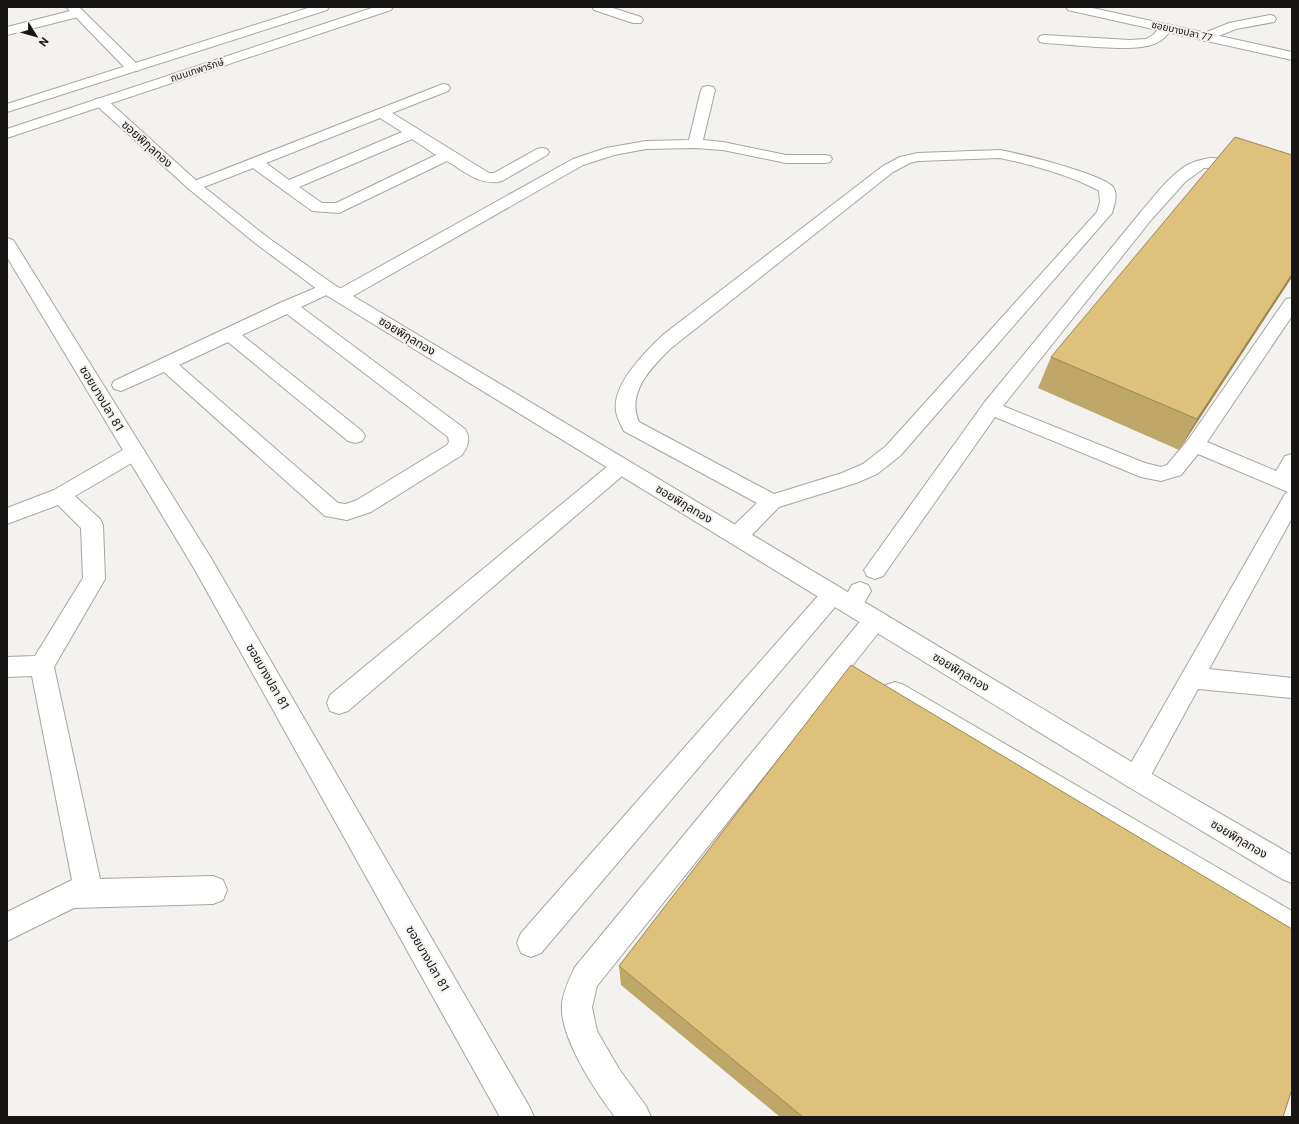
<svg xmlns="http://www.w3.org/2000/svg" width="1299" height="1124" viewBox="0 0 1299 1124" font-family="Roboto,'Noto Sans Thai',sans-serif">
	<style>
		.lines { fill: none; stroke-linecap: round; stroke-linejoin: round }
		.service-casing { stroke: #a6a5a1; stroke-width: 2 }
		.minor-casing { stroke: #a6a5a1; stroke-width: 2 }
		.primary-casing { stroke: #a6a5a1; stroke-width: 2 }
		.service { fill: #fff; fill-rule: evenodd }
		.minor { fill: #fff; fill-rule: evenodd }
		.primary { fill: #fff; fill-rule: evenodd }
		.wall { fill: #bfa76a }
		.shaded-wall { fill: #9b8856 }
		.building { fill: #dec27b; stroke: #9b8856 }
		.labels { text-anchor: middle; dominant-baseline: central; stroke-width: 4; stroke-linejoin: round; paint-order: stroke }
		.far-street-label { font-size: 10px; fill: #171615; stroke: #f4f2ef }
		.street-label { font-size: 12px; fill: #171615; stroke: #f4f2ef }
	</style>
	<rect width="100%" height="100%" fill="#f4f2ef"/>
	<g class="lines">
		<defs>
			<path id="service" d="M592,7H610L641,17L643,20L641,23H633L594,10Z
				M78,9L82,10L84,13L82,16L7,35V27Z
				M1270,15L1274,16L1276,19L1274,22L1236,29L1206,41L1202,40L1200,37L1202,34L1229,23Z
				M1166,24L1170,25L1172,28C1168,35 1162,41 1154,44C1134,53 1069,44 1044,43L1040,42L1038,39L1040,36L1044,35L1130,40L1146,39L1153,35L1162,25Z
				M443,84L448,85L450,88L448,91L392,113L489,173H494L537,149L542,148L547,149L549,152L547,155L502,181C481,187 464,171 447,161L339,213L312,211L253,168L199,189L194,191L189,189L186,186L189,183ZM380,118L402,132L289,180L266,163ZM412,139L436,155L336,203H322L299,187Z
				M708,86L713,87L715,90L703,140L723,142L786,155H825L830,156L832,159L830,162L825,163H786L723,150L695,148L646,149L614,155L583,165L346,300L340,301L334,300L331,296L334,292L573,159L606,148L646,141L689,140L701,90L703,87Z
				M1000,150C1021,154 1099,173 1112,186C1119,193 1114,206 1112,213L900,456L877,474L856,483L779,507L745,542L737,544L729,542L726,536L729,530L757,503L624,431C621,425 617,418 616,411C612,384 646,351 664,334L883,166L900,157L918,153ZM1000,158C1029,164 1073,176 1099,191L1100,202L1097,212L886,446L863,464L842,473L774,494L639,422C626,393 651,368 670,349L893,172L910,163L918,161Z
				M1210,158C1239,158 1265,168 1292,177V187L1233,168L1221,167L1204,168L1185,182L1151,220L1003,406L1145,463L1161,467L1167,465L1188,440L1286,299L1292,298V316L1207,442L1276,471L1285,456L1292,454V518L1209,669L1292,678V698L1198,689L1145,786L1136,790L1127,786L1123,778L1127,770L1285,494L1288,492L1198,454L1181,475L1161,481L1141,477L995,417L883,576L875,579L867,576L864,570L984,403L1140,213C1154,197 1174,169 1194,162C1199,160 1205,159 1210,158Z
				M327,283L333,284L336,288L333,292L301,307L465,429C471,439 468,446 462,455L371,512L347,520L325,516L164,372L121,391L114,389L112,385L114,381L282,302ZM287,314L448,437L449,442L447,445L357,500L346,504L338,503L179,365L228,342L348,441L355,443L362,441L365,436L362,431L242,335Z
				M135,445L142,447L145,452L142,457L75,496L100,519L103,525L105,579L54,667L100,879L213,876L223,880L227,890L223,900L213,904L74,908L7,941V912L72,880L32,676L7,677V657L35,656L83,578L81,528L58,505L7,524V508L54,490L128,447Z
				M621,459L628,461L631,466L628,471L348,711L339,714L330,711L327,703L330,695L614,461Z
				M860,582L868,585L871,591L859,612L851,615L843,612L840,606L852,585Z
				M833,585L841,588L844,594L841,600L541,953L531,957L521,953L517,943L521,933L825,588Z
				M875,611L883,613L887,620L883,627L597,986L592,1007L597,1031L619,1069L646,1106L651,1117H615C596,1092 559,1037 562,1004C563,991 570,978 575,967L867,613Z
				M895,682L904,685L1292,911V941L1282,937L886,699L883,692L886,685Z"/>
			<path id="minor" d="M66,7H79L138,65L140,68L138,71H128Z
				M1066,7H1088L1292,52V60L1072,11L1068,10Z
				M101,98L106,99L199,183L267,237L333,284L1145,770L1292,855V883L1282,879L1127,786L321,292L255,243L189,189L96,105L94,102L96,99Z
				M7,238L13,240L15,243L211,558L529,1106L534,1117H500L195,570L7,257Z"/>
			<path id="primary" d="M311,7H329L327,10L7,112V104Z
				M375,7H393L391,10L7,138V129Z"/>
		</defs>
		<!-- service casing -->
		<use href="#service" class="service-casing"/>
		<!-- minor casing -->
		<use href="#minor" class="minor-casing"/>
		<!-- primary casing -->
		<use href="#primary" class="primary-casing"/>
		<!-- service -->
		<use href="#service" class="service"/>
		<!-- minor -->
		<use href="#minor" class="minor"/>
		<!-- primary -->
		<use href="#primary" class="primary"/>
	</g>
	<!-- wall -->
	<path class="wall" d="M1292,277L1179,450L1038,388L1051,357Z
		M619,966L1283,1117H780L621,985Z"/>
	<!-- shaded-wall -->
	<path class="shaded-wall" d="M1292,274V277L1179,450L1197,419Z"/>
	<!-- building -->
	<path class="building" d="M1235,137L1292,155V274L1197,419L1051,357Z
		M851,665L1292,929V1089L1283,1117H803L619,966Z"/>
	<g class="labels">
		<!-- far-street labels -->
		<g class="far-street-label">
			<text transform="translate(1182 31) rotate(13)">ซอยบางปลา 77</text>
			<text transform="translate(197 70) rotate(-18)">ถนนเทพารักษ์</text>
		</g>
		<!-- street labels -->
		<g class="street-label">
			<text transform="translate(147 144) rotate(42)">ซอยพิกุลทอง</text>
			<text transform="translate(407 336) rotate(31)">ซอยพิกุลทอง</text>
			<text transform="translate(102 399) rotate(59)">ซอยบางปลา 81</text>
			<text transform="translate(684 504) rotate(31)">ซอยพิกุลทอง</text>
			<text transform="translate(961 672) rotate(31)">ซอยพิกุลทอง</text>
			<text transform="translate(268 677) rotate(60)">ซอยบางปลา 81</text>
			<text transform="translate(1239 839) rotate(31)">ซอยพิกุลทอง</text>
			<text transform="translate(428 959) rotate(60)">ซอยบางปลา 81</text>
		</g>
	</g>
	<!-- border -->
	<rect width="1299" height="1124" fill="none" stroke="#171615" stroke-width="16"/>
	<!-- north arrow -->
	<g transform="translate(36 36) rotate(127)" stroke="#f4f2ef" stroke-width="3" paint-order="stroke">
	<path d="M0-3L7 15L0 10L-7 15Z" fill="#171615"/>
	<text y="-6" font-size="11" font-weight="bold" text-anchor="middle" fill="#171615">N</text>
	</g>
</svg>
